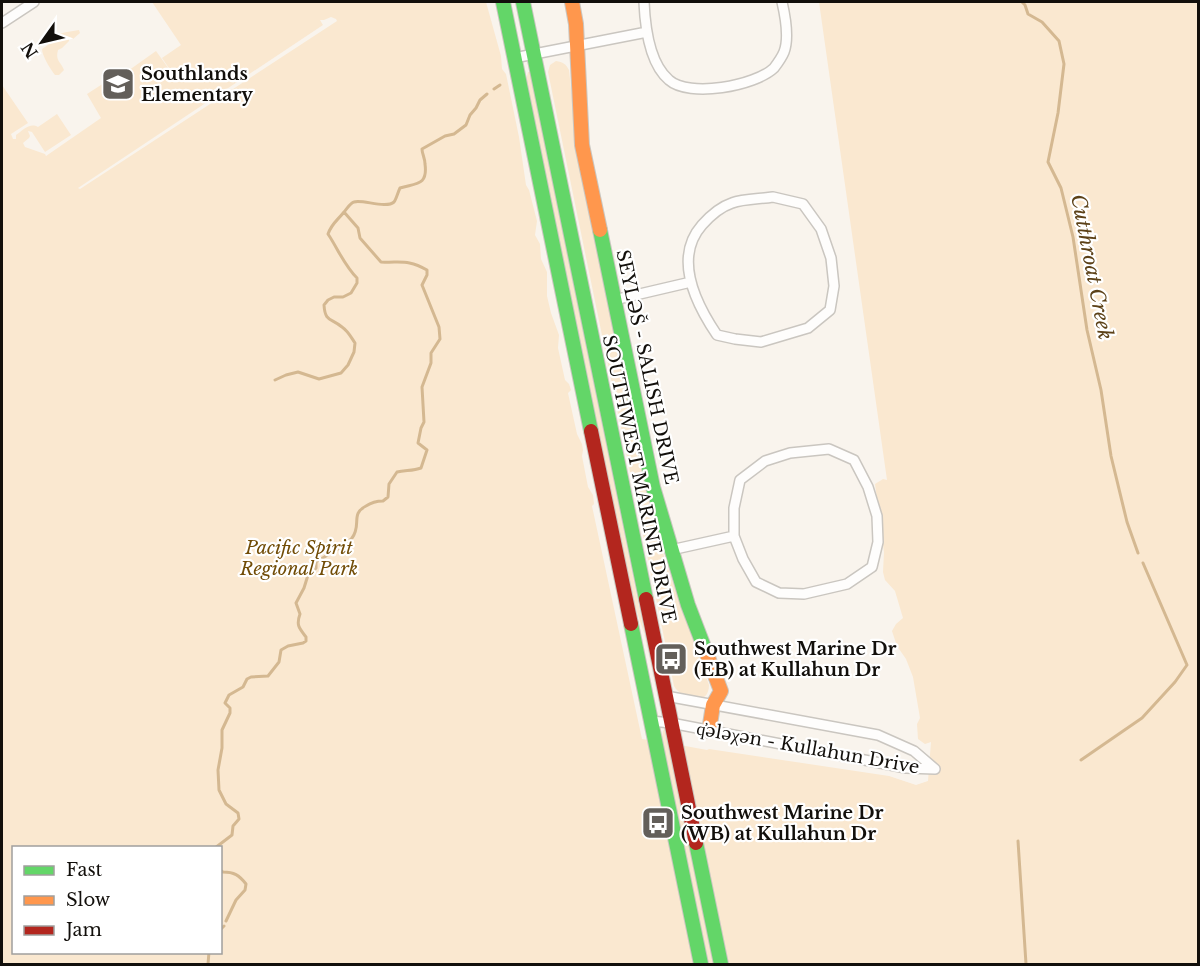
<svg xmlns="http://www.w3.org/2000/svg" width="1200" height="966" viewBox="0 0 1200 966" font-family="'Libre Baskerville',serif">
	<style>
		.green { fill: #fae8d0; fill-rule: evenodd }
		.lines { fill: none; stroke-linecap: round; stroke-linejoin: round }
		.stream { stroke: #d4b891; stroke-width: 3 }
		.street-casing { stroke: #cac6c0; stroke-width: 12 }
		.fast-casing { stroke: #cac6c0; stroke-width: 16 }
		.slow-casing { stroke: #cac6c0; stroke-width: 16 }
		.jam-casing { stroke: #cac6c0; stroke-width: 16 }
		.street { stroke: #fefdfc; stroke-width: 9 }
		.fast { stroke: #63d668; stroke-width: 14 }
		.slow { stroke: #ff974d; stroke-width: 14 }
		.jam { stroke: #b3261e; stroke-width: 14 }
		.labels { text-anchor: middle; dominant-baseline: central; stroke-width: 4.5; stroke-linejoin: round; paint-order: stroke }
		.poi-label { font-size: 18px; font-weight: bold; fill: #120f0b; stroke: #fff; text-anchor: start }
		.street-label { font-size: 18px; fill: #120f0b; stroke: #fff }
		.park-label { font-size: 18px; font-style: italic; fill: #714c06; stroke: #fff }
		.water-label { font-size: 20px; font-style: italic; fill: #5c4117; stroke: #fff }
	</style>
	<rect width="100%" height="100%" fill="#f9f4ed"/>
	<!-- green -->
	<path class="green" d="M152,2H486L501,56L502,69L506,74L519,137L526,185L529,190L537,221L535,235L540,244L541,259L547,272V296L551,313L559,335L558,348L565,380L569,384L571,390L568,393L577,434L582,444L583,450L582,456L588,487L593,495L594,504L592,506L642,739L661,742L663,731L665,729L669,743L707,750L709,749L889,776L916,785L928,781L931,742L925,744L918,739L917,724L920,718L913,677L906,659L897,646L892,631L896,624L903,618L895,591L885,580L883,572L884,552L875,484L883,479L887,480L819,2H1198V964H2V85L28,123L11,134L13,139H16V135C23,130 30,122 38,127L57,114L71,135L45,152L32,132L28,131L30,136L29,138L23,143L25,147L45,154L46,156L101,118L87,94L118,74L125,73L156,51L179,83L162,58L181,45ZM331,17L336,19L337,21L80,189L78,188L323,25L320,20H324ZM14,848H220V952H14Z
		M79,30L80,33L73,39L69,38V41L62,48L58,50C55,61 61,62 64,70L59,75H55C51,70 42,56 42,49L48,45L45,42C53,33 68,32 79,30Z
		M556,61C563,62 566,64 569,70L579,162L641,467L665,560L709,685C709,708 681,699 674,686L548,72L550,65Z
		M528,72H530L659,704L644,633L634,603L526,81Z"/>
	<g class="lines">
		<!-- stream -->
		<path class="stream" d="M1022,2L1025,5L1028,14L1042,22L1059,41L1064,64L1058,113L1048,162L1061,188L1073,237L1087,330L1101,390L1111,456L1127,522L1138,553
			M494,89L500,85
			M275,380L286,375L298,372L319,379L341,373L348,365L354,352L355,343C351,337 348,331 342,327C331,318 325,322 324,305L328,300L334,297H343L351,293L357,283V278C344,265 338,249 328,234C332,223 337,221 344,212
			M1081,760L1142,718L1175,682L1187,665L1143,563
			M1018,841L1026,964
			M215,848L232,835L233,826L239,819L238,813L226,804L219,790L218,770L222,748V730L230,713V708L225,703L229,695L243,687L247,679L251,677L268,676L279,662L281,650L288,646L303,643L306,641V637C299,628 296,625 300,614L296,603L304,588L308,575L316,568V562C327,555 344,547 352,538C362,525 350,514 366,506C372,502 376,501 383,501L388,497L389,484L397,472C405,470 413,471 421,468L427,450L418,443L421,428L424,422L422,387L431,363V353L440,339L439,327L422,285L427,275V270C408,259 401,263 381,262L360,238L358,228L344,212C347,209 350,203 354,202C362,199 386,209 394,202C396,200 398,192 400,188C416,183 428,186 425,164C425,158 422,154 422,149L445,136L454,134L466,125L470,115L476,108L480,100L487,94
			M220,870L223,872C234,872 239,875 246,884L245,890L236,900L226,921
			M220,930L224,926
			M208,964L209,952"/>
		<defs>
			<path id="street" d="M644,2C645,25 649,63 669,80C689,98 755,86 774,68C777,64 782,57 784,52C789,39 785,15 782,2
				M2,23L34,2
				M514,58L647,32
				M773,197L803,204L821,229L831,258L834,286L830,310L808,328L761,342L735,339L717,335C696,304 673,258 702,225C710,216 720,207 732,203C743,199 760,199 773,197Z
				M614,300L691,282
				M829,449L854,460L868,487L877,516L878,542L872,567L847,584L804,594L779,593L756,582L743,559L734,536V508L740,480L765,461L790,453Z
				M671,550L734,536
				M666,696L878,735L914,751L935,769
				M651,721L671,723L906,768L935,769"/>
			<path id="fast" d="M503,2L591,431
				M523,2L646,599
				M600,230L653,487L688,605L706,652
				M631,624L701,964
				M696,843L721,964"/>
			<path id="slow" d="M572,2L576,24L582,145L600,230
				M706,652L721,691L713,705L709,731"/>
			<path id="jam" d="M591,431L631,624
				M646,599L696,843"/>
		</defs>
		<!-- street casing -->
		<use href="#street" class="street-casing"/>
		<!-- fast casing -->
		<use href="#fast" class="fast-casing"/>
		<!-- slow casing -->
		<use href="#slow" class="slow-casing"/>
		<!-- jam casing -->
		<use href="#jam" class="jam-casing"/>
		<!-- street -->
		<use href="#street" class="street"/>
		<!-- fast -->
		<use href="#fast" class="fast"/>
		<!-- slow -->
		<use href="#slow" class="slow"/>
		<!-- jam -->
		<use href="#jam" class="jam"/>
	</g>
	<!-- icons -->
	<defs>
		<symbol id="school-square" viewBox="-11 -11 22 22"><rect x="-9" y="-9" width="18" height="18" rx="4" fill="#635f5a" stroke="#fff"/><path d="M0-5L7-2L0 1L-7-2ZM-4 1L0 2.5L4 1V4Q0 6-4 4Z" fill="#fff"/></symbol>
		<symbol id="bus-square" viewBox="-11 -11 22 22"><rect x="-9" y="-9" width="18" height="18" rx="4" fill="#635f5a" stroke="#fff"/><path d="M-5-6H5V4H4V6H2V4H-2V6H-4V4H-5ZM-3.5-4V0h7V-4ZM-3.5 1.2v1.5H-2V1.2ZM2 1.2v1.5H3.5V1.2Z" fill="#fff"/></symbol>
	</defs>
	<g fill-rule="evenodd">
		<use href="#school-square" x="99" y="65" width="38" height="38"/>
		<use href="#bus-square" x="652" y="640" width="38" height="38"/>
		<use href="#bus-square" x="639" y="804" width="38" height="38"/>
	</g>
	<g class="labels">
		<!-- poi labels -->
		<g class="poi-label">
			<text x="141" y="74">Southlands<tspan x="141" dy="21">Elementary</tspan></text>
			<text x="694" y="649">Southwest Marine Dr<tspan x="694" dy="21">(EB) at Kullahun Dr</tspan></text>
			<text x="681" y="813">Southwest Marine Dr<tspan x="681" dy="21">(WB) at Kullahun Dr</tspan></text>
		</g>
		<!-- street labels -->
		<g class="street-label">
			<text transform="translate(647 367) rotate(78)">SEYLƏŠ - SALISH DRIVE</text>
			<text transform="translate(639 479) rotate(78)">SOUTHWEST MARINE DRIVE</text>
			<text transform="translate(808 748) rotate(10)">q̓ələχən - Kullahun Drive</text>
		</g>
		<!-- park labels -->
		<g class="park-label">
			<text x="299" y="548">Pacific Spirit<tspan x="299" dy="21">Regional Park</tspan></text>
		</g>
		<!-- water labels -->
		<g class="water-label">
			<text transform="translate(1092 267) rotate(79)">Cutthroat Creek</text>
		</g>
	</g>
	<!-- border -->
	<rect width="1200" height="966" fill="none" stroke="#120f0b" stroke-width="6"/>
	<!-- legend -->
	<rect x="12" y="846" width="210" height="108" fill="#ffffff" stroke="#a09f9d" stroke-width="1.5"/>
	<rect x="24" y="866" width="30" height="9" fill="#63d668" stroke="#a09f9d" stroke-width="1.5"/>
	<text x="66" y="876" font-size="18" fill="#120f0b">Fast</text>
	<rect x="24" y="896" width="30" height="9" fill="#ff974d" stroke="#a09f9d" stroke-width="1.5"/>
	<text x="66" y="906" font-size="18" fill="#120f0b">Slow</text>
	<rect x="24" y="926" width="30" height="9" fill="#b3261e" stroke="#a09f9d" stroke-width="1.5"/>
	<text x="66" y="936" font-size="18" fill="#120f0b">Jam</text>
	<!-- north arrow -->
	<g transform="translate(42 42) rotate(236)" stroke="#ffffff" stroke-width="4.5" paint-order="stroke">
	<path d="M0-4.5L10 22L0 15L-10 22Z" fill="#120f0b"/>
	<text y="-9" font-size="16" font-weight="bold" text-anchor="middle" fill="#120f0b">N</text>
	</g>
</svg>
